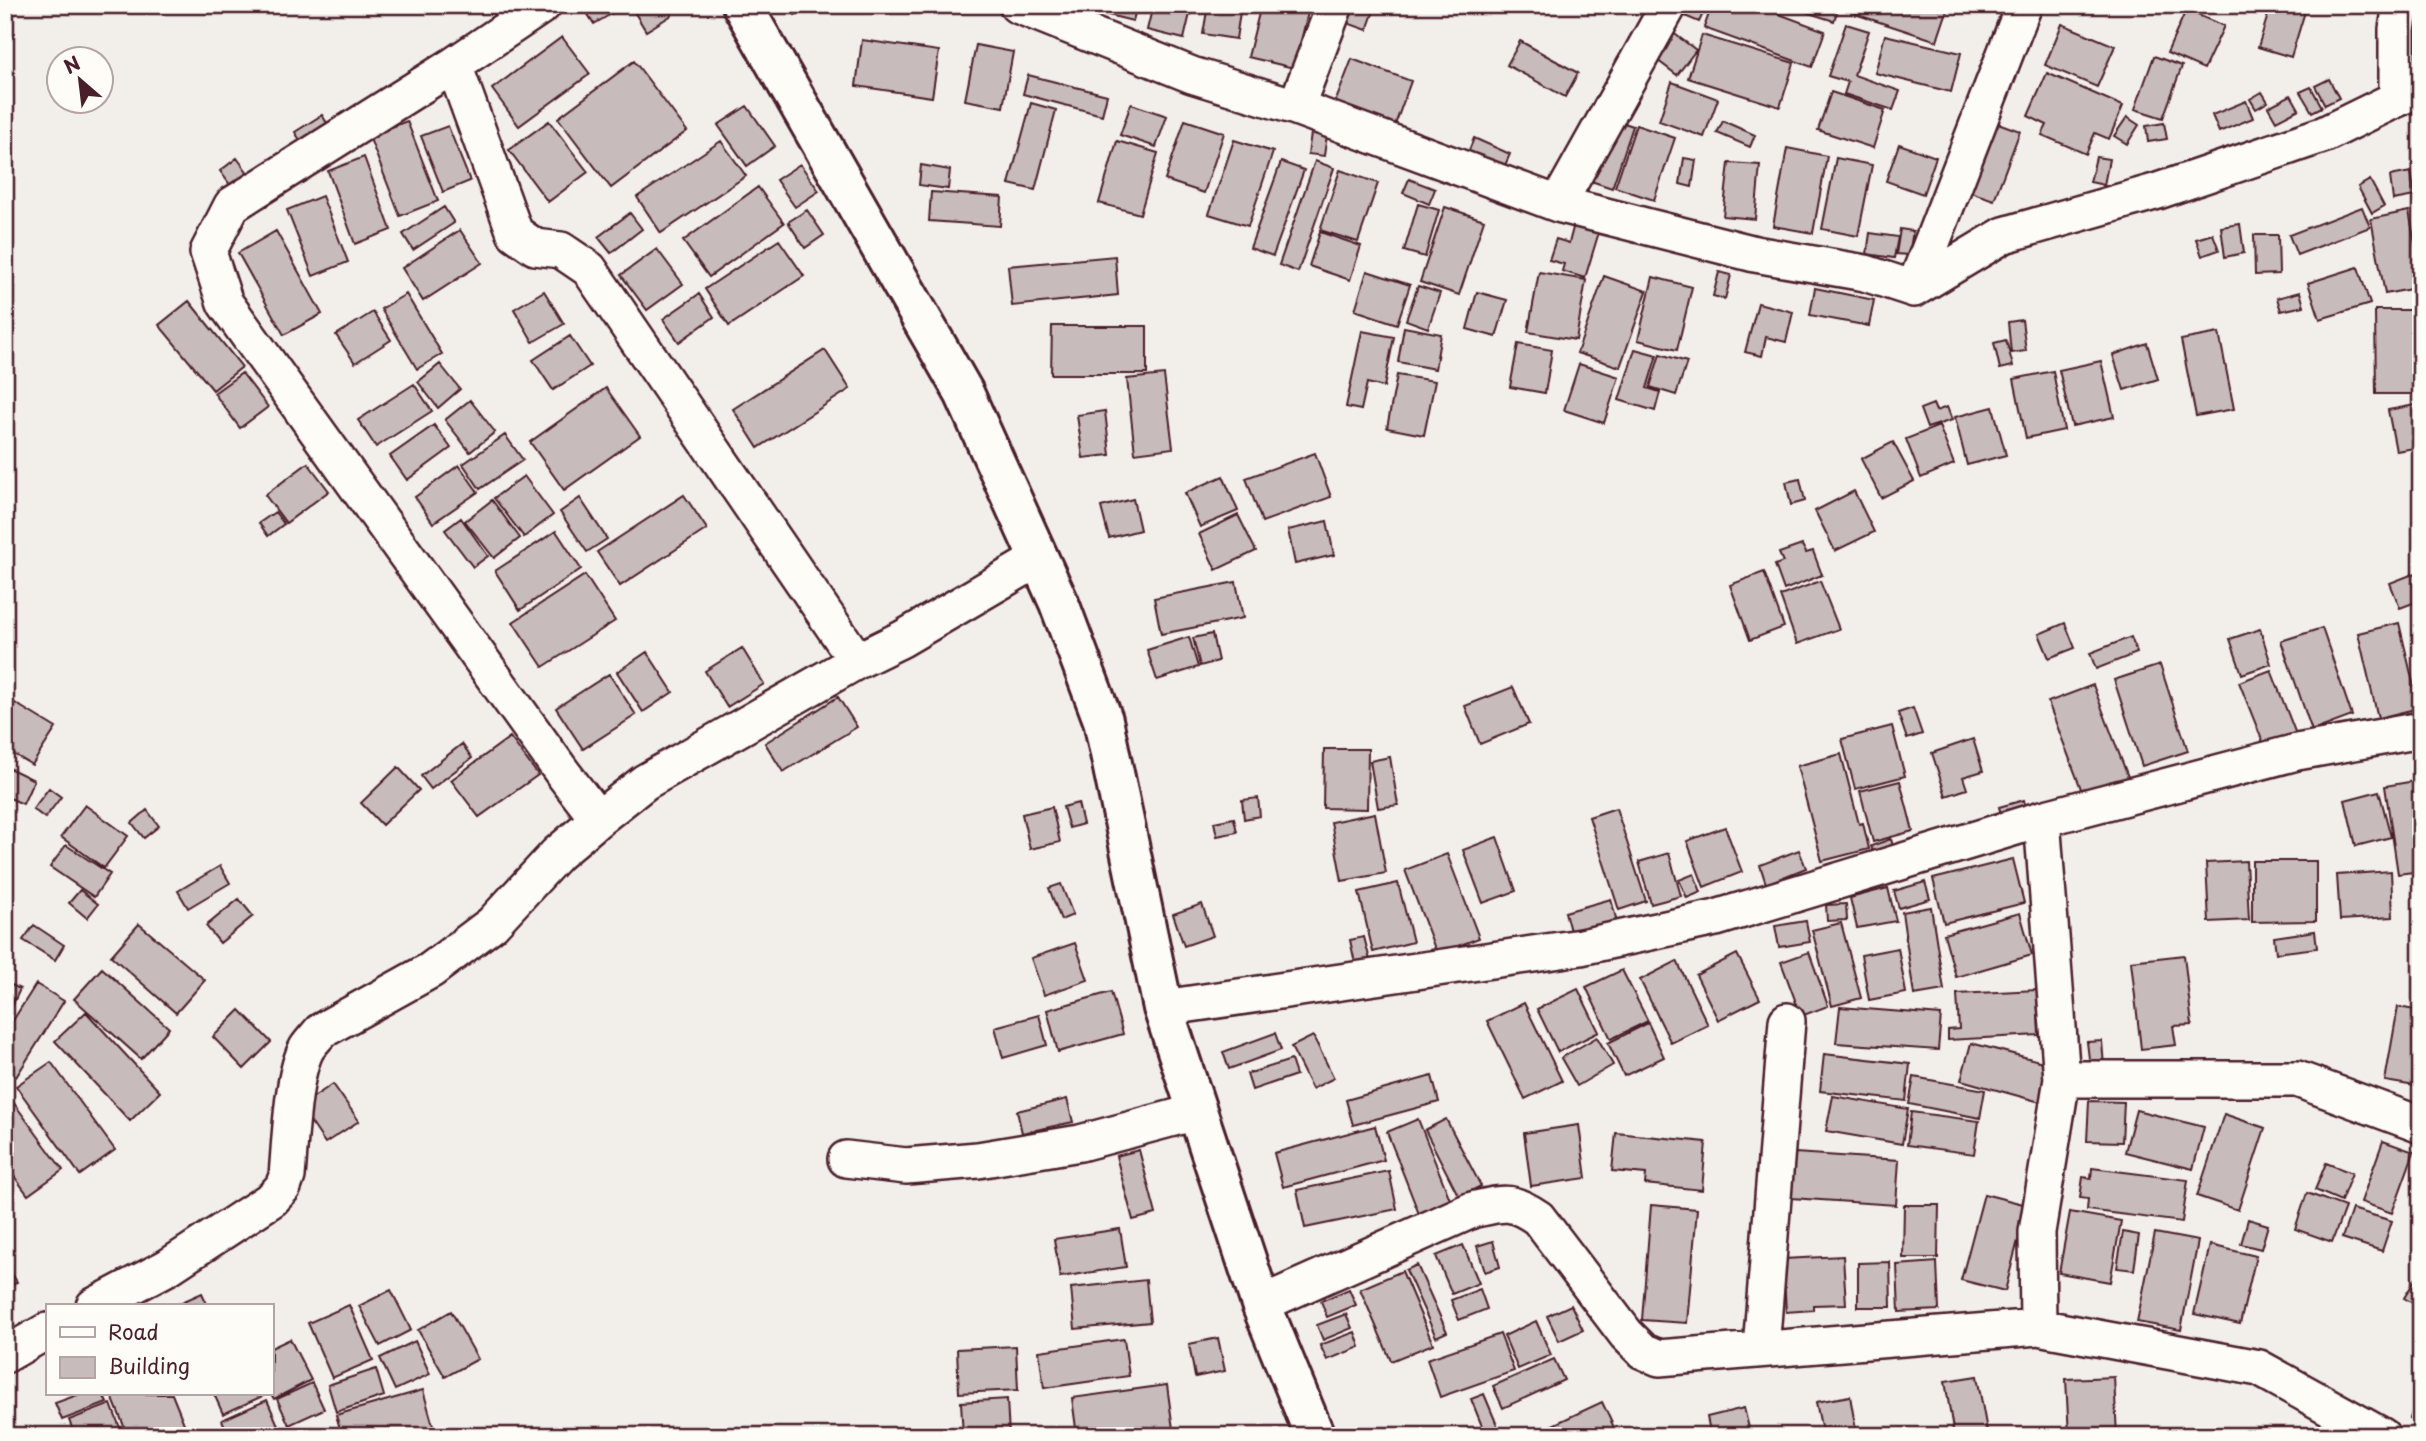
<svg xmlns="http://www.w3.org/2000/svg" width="2426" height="1441" viewBox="0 0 2426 1441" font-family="'Playpen Sans',sans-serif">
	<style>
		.building { fill: #c8bbbb; stroke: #4a1f2b; stroke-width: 2 }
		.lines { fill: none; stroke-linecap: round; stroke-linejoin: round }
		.minor-casing { stroke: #4a1f2b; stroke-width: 40 }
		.major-casing { stroke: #4a1f2b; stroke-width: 44 }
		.minor { stroke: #fdfcf7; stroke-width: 35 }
		.major { stroke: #fdfcf7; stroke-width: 38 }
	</style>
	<rect width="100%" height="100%" fill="#f2efeb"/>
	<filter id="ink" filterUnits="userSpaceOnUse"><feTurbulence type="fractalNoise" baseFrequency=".0143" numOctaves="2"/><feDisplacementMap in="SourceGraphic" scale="14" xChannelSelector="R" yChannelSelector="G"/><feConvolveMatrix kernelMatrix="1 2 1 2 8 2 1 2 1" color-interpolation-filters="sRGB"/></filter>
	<g filter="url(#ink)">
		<!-- building -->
		<path class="building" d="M582,5H605L611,14L594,24Z
			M630,5H666L672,15L646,31Z
			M790,5H814L795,15Z
			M1097,5H1137L1133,21L1096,12Z
			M1153,5H1192L1184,39L1147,30Z
			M1208,5H1241L1236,39L1203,34Z
			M1261,5H1310L1294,68L1248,57Z
			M1353,5H1376L1367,30L1347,23Z
			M1436,5H1461L1458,13Z
			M1684,5H1707L1699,22L1680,14Z
			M1712,5H1755L1825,31L1812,67L1704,28Z
			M1778,5H1839L1834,21L1787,6L1786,8Z
			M1857,5H1949L1937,41L1855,14Z
			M2271,5H2307L2291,57L2258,47Z
			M2186,10L2224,26L2204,69L2167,53Z
			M1846,24L1869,31L1854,75L1900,91L1893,110L1844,94L1848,82L1828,76Z
			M2062,24L2115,46L2097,87L2045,65Z
			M1672,32L1696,50L1677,75L1653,57Z
			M1702,35L1794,63L1780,107L1688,78Z
			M1885,35L1961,53L1951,92L1875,73Z
			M562,37L590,74L519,126L492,89Z
			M862,40L939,51L932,97L856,86Z
			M1520,41L1578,73L1565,97L1507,65Z
			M976,45L1013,52L1003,107L965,100Z
			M2154,56L2182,66L2163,118L2135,109Z
			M1352,59L1411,81L1395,125L1335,103Z
			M634,61L687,131L611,188L558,118Z
			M2047,73L2123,106L2109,139L2095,133L2086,154L2042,135L2047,125L2028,116Z
			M1028,75L1107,95L1102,115L1023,94Z
			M2329,79L2339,98L2325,105L2315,86Z
			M1672,82L1718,99L1704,137L1659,121Z
			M2311,87L2322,107L2312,112L2300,92Z
			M1831,92L1885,110L1873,148L1818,130Z
			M2262,92L2268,102L2256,109L2250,99Z
			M2291,95L2299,109L2276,121L2268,107Z
			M2246,101L2253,118L2219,132L2212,115Z
			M1031,103L1056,110L1035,190L1009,184Z
			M1131,104L1167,116L1156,147L1120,135Z
			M747,106L775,146L747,166L718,125Z
			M322,115L330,128L303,145L295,132Z
			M2127,117L2139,125L2127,144L2114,136Z
			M1612,119L1633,126L1612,188L1591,181Z
			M1185,120L1224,133L1204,193L1165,180Z
			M407,121L438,201L400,216L369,136Z
			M549,121L588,172L548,202L509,150Z
			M1723,121L1755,135L1750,147L1717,133Z
			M1998,123L2020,131L1994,200L1970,192Z
			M2164,123L2167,139L2148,142L2146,126Z
			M1636,125L1675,138L1654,200L1615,187Z
			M448,126L470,181L443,192L421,136Z
			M1311,133L1327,135L1324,156L1308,154Z
			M1474,138L1510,154L1503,170L1467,155Z
			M1234,140L1273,152L1248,226L1209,214Z
			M721,141L746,176L661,233L637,197Z
			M1117,141L1158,153L1140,214L1099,203Z
			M1899,144L1936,157L1923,194L1886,181Z
			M1787,148L1827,156L1813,233L1773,226Z
			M364,157L391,230L355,244L328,171Z
			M2096,157L2109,159L2104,185L2090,182Z
			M237,158L254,181L236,193L220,171Z
			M1684,158L1696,160L1692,187L1680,184Z
			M1836,158L1872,165L1858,236L1822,229Z
			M1315,161L1334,168L1298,272L1279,265Z
			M1281,162L1304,170L1273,256L1250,248Z
			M1729,163L1760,165L1755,219L1723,216Z
			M800,164L819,191L795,207L776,180Z
			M921,165L950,170L948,189L919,185Z
			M1340,170L1378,183L1358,242L1320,230Z
			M2411,172L2415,196L2393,200L2390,176Z
			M1409,179L1435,189L1429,204L1403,193Z
			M2370,180L2384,206L2372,213L2358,187Z
			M758,187L784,223L709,277L683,241Z
			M931,192L1002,197L1000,226L929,221Z
			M322,196L348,262L313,276L287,210Z
			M1418,204L1439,210L1425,257L1404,251Z
			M444,207L454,223L413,250L403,234Z
			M1445,207L1484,220L1459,295L1420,282Z
			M2362,207L2370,227L2297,255L2289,235Z
			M807,210L824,235L805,248L788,222Z
			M2409,211L2421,276V287L2385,294L2371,219Z
			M630,213L642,229L611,253L598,237Z
			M1574,224L1599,232L1585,278L1562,271L1564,264L1549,260L1556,239L1569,243Z
			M2240,224L2244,253L2225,257L2221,227Z
			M1900,229L1913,231L1909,255L1896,254Z
			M460,230L482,263L423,301L402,268Z
			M276,231L322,314L284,335L238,253Z
			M1320,232L1361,246L1350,280L1309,266Z
			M1870,233L1898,237L1894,258L1867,254Z
			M2213,234L2219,250L2202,256L2196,239Z
			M2254,235H2278L2279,274L2255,275Z
			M779,240L804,276L729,326L705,289Z
			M657,249L683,284L647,310L621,275Z
			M1115,256L1118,295L1012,306L1008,266Z
			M2358,267L2370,304L2320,319L2308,283Z
			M1367,271L1410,285L1397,324L1355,310Z
			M1539,272L1586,280L1576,340L1528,332Z
			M1719,272L1731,275L1725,299L1713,296Z
			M1604,276L1647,291L1620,367L1577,353Z
			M1653,277L1692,287L1677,350L1638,340Z
			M1418,286L1440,293L1428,328L1406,320Z
			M1815,288L1874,300L1869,326L1810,315Z
			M544,291L564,324L533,342L514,309Z
			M1477,292L1507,300L1496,337L1467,329Z
			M2300,292L2304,306L2281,311L2277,298Z
			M406,294L442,354L417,369L381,309Z
			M699,294L714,317L679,342L663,319Z
			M189,301L242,367L213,390L159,325Z
			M1758,303L1793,312L1786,342L1766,337L1762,356L1745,352Z
			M2375,310H2414V394H2376Z
			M373,312L391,340L355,363L336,335Z
			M2022,320L2026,351L2011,353L2008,322Z
			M1052,326H1147V374H1051Z
			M1404,327L1441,334L1435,369L1398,362Z
			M1362,331L1394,337L1384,387L1367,383L1361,410L1346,407Z
			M2219,333L2234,409L2196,416L2181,340Z
			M570,336L590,366L553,390L533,360Z
			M2006,340L2013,366L2000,369L1994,343Z
			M2147,343L2158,379L2124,390L2113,355Z
			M1518,344L1552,350L1545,393L1510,387Z
			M1635,349L1657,355L1647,388L1660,392L1655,411L1619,400Z
			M825,350L850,389L758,448L733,409Z
			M1660,354L1687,362L1676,395L1650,387Z
			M2101,361L2114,417L2072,426L2059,370Z
			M440,364L460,389L438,408L418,382Z
			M1579,364L1619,377L1604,423L1564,410Z
			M2053,371L2064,430L2026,438L2014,379Z
			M242,373L268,407L240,428L214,393Z
			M1164,375L1173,448L1135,453L1127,379Z
			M1397,375L1435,381L1424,435L1387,428Z
			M414,384L432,411L376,447L358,420Z
			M606,388L640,436L564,490L530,442Z
			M470,400L495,432L470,452L445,420Z
			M1933,404L1936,411L1947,407L1952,420L1927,428L1920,409Z
			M2421,404V447L2396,451L2388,410Z
			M1993,407L2006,455L1967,465L1955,417Z
			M1105,411L1110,455L1083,458L1077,415Z
			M434,425L451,448L407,480L390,456Z
			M1939,426L1954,464L1921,478L1906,439Z
			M505,435L523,460L480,489L463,464Z
			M1893,442L1914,481L1881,498L1861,459Z
			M1315,453L1331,497L1262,522L1246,478Z
			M308,463L329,491L286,523L265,495Z
			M459,465L478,492L433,523L415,497Z
			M524,476L553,515L524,537L494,498Z
			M1223,476L1238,511L1200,527L1185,493Z
			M1800,479L1805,501L1791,505L1786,482Z
			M1854,491L1874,532L1835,551L1815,511Z
			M684,495L707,529L620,586L597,552Z
			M580,498L607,539L587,552L560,512Z
			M1133,499L1140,530L1109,538L1101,507Z
			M492,500L520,538L494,558L465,521Z
			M275,512L284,524L268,536L259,523Z
			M1238,515L1256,551L1216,570L1199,534Z
			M461,518L488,556L473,567L445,530Z
			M1327,521L1334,555L1295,564L1288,530Z
			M556,531L581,569L520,610L495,571Z
			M1802,545L1806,553L1813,551L1822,575L1784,590L1775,565L1783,562L1779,553Z
			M2421,571V600L2400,608L2390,583Z
			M1764,572L1784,627L1750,640L1730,585Z
			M585,575L615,621L543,667L513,622Z
			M1820,581L1839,629L1797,644L1780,596Z
			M1236,582L1243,618L1161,634L1154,598Z
			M2065,623L2075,648L2049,658L2039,634Z
			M2399,623L2419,708L2378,718L2358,633Z
			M2322,628L2352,716L2312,731L2281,641Z
			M2260,629L2271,664L2242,674L2230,639Z
			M1212,634L1218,661L1200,666L1193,638Z
			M1189,637L1198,667L1157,680L1147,650Z
			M2131,637L2137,653L2096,669L2090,653Z
			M742,648L764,684L727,707L705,671Z
			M647,652L673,692L643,712L617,672Z
			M2160,665L2188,751L2142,766L2114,680Z
			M2271,670L2297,737L2266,750L2239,682Z
			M609,674L636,715L583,749L556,708Z
			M2093,685L2128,777L2083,794L2048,702Z
			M1513,687L1529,724L1480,744L1465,706Z
			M5,697L56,728L32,765L5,749Z
			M838,697L857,727L783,772L765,743Z
			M1913,708L1922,734L1907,739L1898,713Z
			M1892,726L1905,776L1855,789L1842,739Z
			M510,737L538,775L479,817L451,780Z
			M1973,739L1983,771L1963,777L1967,789L1946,796L1932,753Z
			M462,744L472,758L431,789L421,776Z
			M1324,749H1368L1367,809L1323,808Z
			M1841,754L1859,824L1863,823L1869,849L1822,861L1797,766Z
			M1390,757L1398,805L1378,808L1370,761Z
			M5,766L34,780L23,804L5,796Z
			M398,767L419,790L382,825L361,803Z
			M2421,780V871L2398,874L2385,786Z
			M1900,781L1913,831L1873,842L1860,791Z
			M49,788L61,797L45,818L33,809Z
			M2379,791L2391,837L2356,846L2345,800Z
			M1258,798L1260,816L1244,819L1242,800Z
			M2024,800L2027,814L2003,821L1999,807Z
			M1078,803L1083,824L1069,828L1063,807Z
			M85,805L128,836L104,868L61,837Z
			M1052,807L1060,842L1030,849L1022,814Z
			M1616,808L1646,901L1619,910L1589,817Z
			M147,810L159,826L144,838L132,823Z
			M1375,813L1386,873L1342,881L1331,822Z
			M1234,818L1237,832L1217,836L1214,822Z
			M1725,827L1742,872L1704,887L1687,841Z
			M1497,837L1516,891L1483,903L1463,850Z
			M1891,839L1895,854L1876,861L1871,846Z
			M66,845L110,874L94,897L50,867Z
			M1799,850L1806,868L1766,884L1760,865Z
			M1669,853L1681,896L1651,904L1639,862Z
			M1447,854L1479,938L1437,954L1405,870Z
			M2013,859L2024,903L1944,923L1933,879Z
			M2246,861L2249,920L2209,922L2206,863Z
			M2252,861H2316V921L2252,922Z
			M220,866L230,883L188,908L178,891Z
			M2391,871L2393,917L2340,920L2337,875Z
			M1694,874L1701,892L1687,898L1679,880Z
			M1925,882L1930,899L1899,908L1894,891Z
			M1398,883L1413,942L1373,952L1359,892Z
			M1061,884L1073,915L1061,920L1049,888Z
			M1888,888L1896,921L1857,928L1850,898Z
			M80,890L98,904L87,918L69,903Z
			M239,899L253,916L220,943L206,926Z
			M1611,899L1618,926L1572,939L1565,912Z
			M1202,904L1213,936L1184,946L1173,914Z
			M1846,904L1847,920L1827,921L1826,905Z
			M1931,907L1944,990L1914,995L1902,912Z
			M2020,913L2032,955L1956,977L1944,934Z
			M1806,921L1810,942L1779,947L1775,926Z
			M1841,923L1861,998L1832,1006L1812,930Z
			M139,924L205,980L176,1013L111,956Z
			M34,925L64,945L55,960L23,940Z
			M2315,931L2317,948L2276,953L2274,937Z
			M1364,937L1370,960L1355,963L1350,940Z
			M1075,943L1088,980L1044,995L1031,958Z
			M1898,948L1906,993L1869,1000L1861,955Z
			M1809,952L1828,1006L1801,1016L1781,962Z
			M1737,954L1760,999L1718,1020L1696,975Z
			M2184,955L2192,1025L2173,1026L2176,1045L2141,1049L2131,961Z
			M1677,961L1708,1025L1671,1043L1640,980Z
			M102,968L169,1028L141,1059L74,999Z
			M1622,970L1648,1021L1611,1039L1586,987Z
			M5,982L20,989L5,1021Z
			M36,984L64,1001L16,1077L5,1070V1033Z
			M1578,989L1599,1032L1558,1052L1537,1009Z
			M2037,990L2039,1035L1948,1040V1030L1959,1029L1957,994Z
			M1111,992L1123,1034L1058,1052L1047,1010Z
			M1524,1003L1562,1081L1525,1099L1487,1021Z
			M1840,1007L1941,1015L1938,1050L1836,1043Z
			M2398,1007L2421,1011V1087L2385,1081Z
			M240,1010L271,1042L244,1069L213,1037Z
			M86,1012L160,1092L130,1121L55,1041Z
			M1039,1015L1047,1045L1003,1058L995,1027Z
			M1648,1023L1664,1057L1624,1076L1608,1043Z
			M1275,1033L1281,1050L1229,1069L1223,1052Z
			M1313,1036L1334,1078L1312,1089L1291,1047Z
			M1597,1037L1613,1065L1577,1086L1561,1058Z
			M2102,1041L2104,1066L2090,1067L2087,1042Z
			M1971,1043L2051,1064L2040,1102L1961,1080Z
			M1824,1054L1910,1064L1906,1101L1820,1091Z
			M1291,1060L1296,1075L1252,1090L1247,1074Z
			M51,1062L115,1150L80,1175L16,1086Z
			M1432,1076L1439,1102L1353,1125L1346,1100Z
			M1914,1077L1985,1090L1980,1118L1909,1104Z
			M333,1084L359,1121L325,1143L300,1106Z
			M5,1091L63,1170L28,1195L5,1164Z
			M1833,1096L1908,1109L1902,1144L1826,1131Z
			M1067,1099L1073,1122L1022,1133L1017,1111Z
			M2089,1101L2124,1102L2122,1142L2087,1141Z
			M2136,1110L2204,1127L2193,1169L2125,1152Z
			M1911,1112L1979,1121L1974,1154L1907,1145Z
			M2224,1114L2265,1128L2238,1210L2197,1196Z
			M1418,1119L1451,1202L1419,1214L1387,1132Z
			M1446,1119L1481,1186L1459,1197L1425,1130Z
			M1579,1125L1586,1178L1531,1186L1524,1133Z
			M1375,1126L1384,1160L1283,1187L1274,1153Z
			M1616,1133L1706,1142L1702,1190L1645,1184L1646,1174L1612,1171Z
			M2383,1141L2414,1152L2392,1213L2361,1202Z
			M1139,1150L1156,1214L1133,1220L1116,1156Z
			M1795,1153L1899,1160L1896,1205L1791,1198Z
			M2326,1163L2352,1173L2341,1201L2315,1190Z
			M2092,1168L2188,1180L2182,1222L2087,1210L2088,1199L2080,1198L2083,1177L2091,1178Z
			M1389,1171L1397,1209L1305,1228L1297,1190Z
			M2307,1193L2345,1207L2332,1242L2295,1229Z
			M1984,1194L2027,1205L2005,1291L1961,1280Z
			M1651,1205L1697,1209L1687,1323L1642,1320Z
			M1904,1205H1939L1938,1258H1903Z
			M2352,1209L2392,1221L2382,1251L2342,1238Z
			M2070,1212L2121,1221L2110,1282L2059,1273Z
			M2248,1219L2268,1225L2261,1249L2241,1244Z
			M1120,1229L1126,1267L1060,1277L1054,1239Z
			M2123,1232L2139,1235L2134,1270L2117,1268Z
			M2155,1233L2198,1241L2181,1330L2137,1322Z
			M1493,1241L1500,1267L1485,1272L1477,1246Z
			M1463,1245L1479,1283L1452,1294L1436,1256Z
			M2210,1245L2256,1256L2240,1324L2194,1314Z
			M1843,1256L1846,1304L1813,1305V1310L1786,1312L1783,1259Z
			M1890,1262L1891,1307H1858V1263Z
			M1937,1262L1939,1310L1899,1312L1897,1265Z
			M5,1263L17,1282L5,1290Z
			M1417,1265L1447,1332L1436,1337L1406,1270Z
			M2421,1270V1308L2404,1298Z
			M1402,1271L1433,1344L1391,1361L1360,1289Z
			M1146,1280L1150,1322L1075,1329L1071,1288Z
			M1349,1289L1356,1305L1327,1317L1321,1301Z
			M1480,1289L1487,1309L1459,1320L1451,1300Z
			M391,1290L411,1330L380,1346L359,1306Z
			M202,1293L208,1306H173Z
			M349,1305L373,1360L332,1378L308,1323Z
			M1571,1305L1583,1330L1559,1341L1547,1316Z
			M451,1311L478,1359L445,1377L418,1330Z
			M1346,1314L1352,1328L1323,1340L1317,1325Z
			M1536,1321L1551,1355L1518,1369L1504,1336Z
			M1355,1332L1360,1347L1327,1360L1320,1345Z
			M1500,1334L1514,1371L1440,1397L1427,1359Z
			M1218,1338L1225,1371L1195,1377L1189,1344Z
			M290,1339L311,1380L274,1399L271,1394V1348Z
			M1124,1339L1129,1376L1044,1388L1039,1351Z
			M415,1341L430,1374L395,1390L380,1358Z
			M1016,1346L1018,1390L959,1393L957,1349Z
			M1554,1359L1564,1380L1503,1408L1493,1386Z
			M376,1369L384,1396L336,1412L328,1385Z
			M1977,1376L1988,1436H1954L1945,1381Z
			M2114,1377L2117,1436H2069L2066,1379Z
			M2421,1378V1422L2410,1419Z
			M312,1383L324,1409L289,1425L277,1399Z
			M1167,1385L1173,1429L1121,1436H1077L1072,1398Z
			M423,1390L435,1433L425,1436H342L336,1415Z
			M80,1394H103L107,1403L62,1420L55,1403Z
			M111,1394H172L189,1436H128Z
			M214,1394H264L265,1395L223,1414Z
			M1484,1394L1500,1432L1490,1436H1486L1471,1399Z
			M1850,1396L1857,1436H1823L1816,1402Z
			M1007,1399L1009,1436H963L961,1402Z
			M267,1400L281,1432L274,1436H229L222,1420Z
			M1602,1402L1618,1436H1529Z
			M111,1404L123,1436H75L69,1420Z
			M1744,1408L1751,1436H1711L1707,1417Z"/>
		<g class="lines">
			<defs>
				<path id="minor" d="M543,5L454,65L232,205L208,252L225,303L562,772L598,819L645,782L857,661L902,639L1040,558
					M1017,5L1192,75L1296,107L1558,204L1755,254L1865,273L1914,289L2004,235L2158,191L2325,134L2421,87
					M454,65L515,233L535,247L561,250L589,269L857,661
					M2397,99V29L2401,5
					M1296,107L1335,5
					M1558,204L1669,5
					M1914,289L2024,5
					M1163,1008L1581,947L1716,918L2042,819L2297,752L2421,730
					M2062,1079H2297L2421,1125
					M846,1159L906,1166L978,1160L1080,1143L1196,1112
					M1261,1304L1472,1210C1504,1203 1510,1199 1538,1218L1626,1334L1643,1351L1659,1358L2038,1327L2259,1368L2382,1436
					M94,1306L168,1267L272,1199L283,1187L287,1176C290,1144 292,1074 307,1048C311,1042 317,1036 321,1031L431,970L492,924L557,854L598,819
					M2038,1327L2037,1232L2062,1079L2042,819
					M1761,1349L1787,1021
					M5,1355L47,1331"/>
				<path id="major" d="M742,5L964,393L1059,603L1103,720L1163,1008L1261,1304L1315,1436"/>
			</defs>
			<!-- minor casing -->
			<use href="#minor" class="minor-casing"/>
			<!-- major casing -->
			<use href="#major" class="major-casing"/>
			<!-- minor -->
			<use href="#minor" class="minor"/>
			<!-- major -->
			<use href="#major" class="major"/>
		</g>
	</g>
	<!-- margin -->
	<rect width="2426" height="1441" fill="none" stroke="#fdfcf7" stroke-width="28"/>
	<rect x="14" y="14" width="2398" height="1413" fill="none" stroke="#4a1f2b" stroke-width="2.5" filter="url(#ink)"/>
	<!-- legend -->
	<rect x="46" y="1304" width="228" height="91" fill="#fdfcf7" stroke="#b5a4a5" stroke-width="2"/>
	<rect x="60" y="1327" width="35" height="10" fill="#fdfcf7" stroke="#b5a4a5" stroke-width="2"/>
	<text x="108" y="1340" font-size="21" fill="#4a1f2b">Road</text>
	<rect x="60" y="1357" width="35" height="21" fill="#c8bbbb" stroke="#b5a4a5" stroke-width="2"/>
	<text x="108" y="1374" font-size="21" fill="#4a1f2b">Building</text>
	<!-- north arrow -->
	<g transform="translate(80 80) rotate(332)"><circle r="33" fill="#fdfcf7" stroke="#b5a4a5" stroke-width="2"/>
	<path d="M0-5L12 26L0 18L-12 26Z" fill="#4a1f2b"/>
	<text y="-10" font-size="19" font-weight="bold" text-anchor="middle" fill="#4a1f2b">N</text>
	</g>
</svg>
